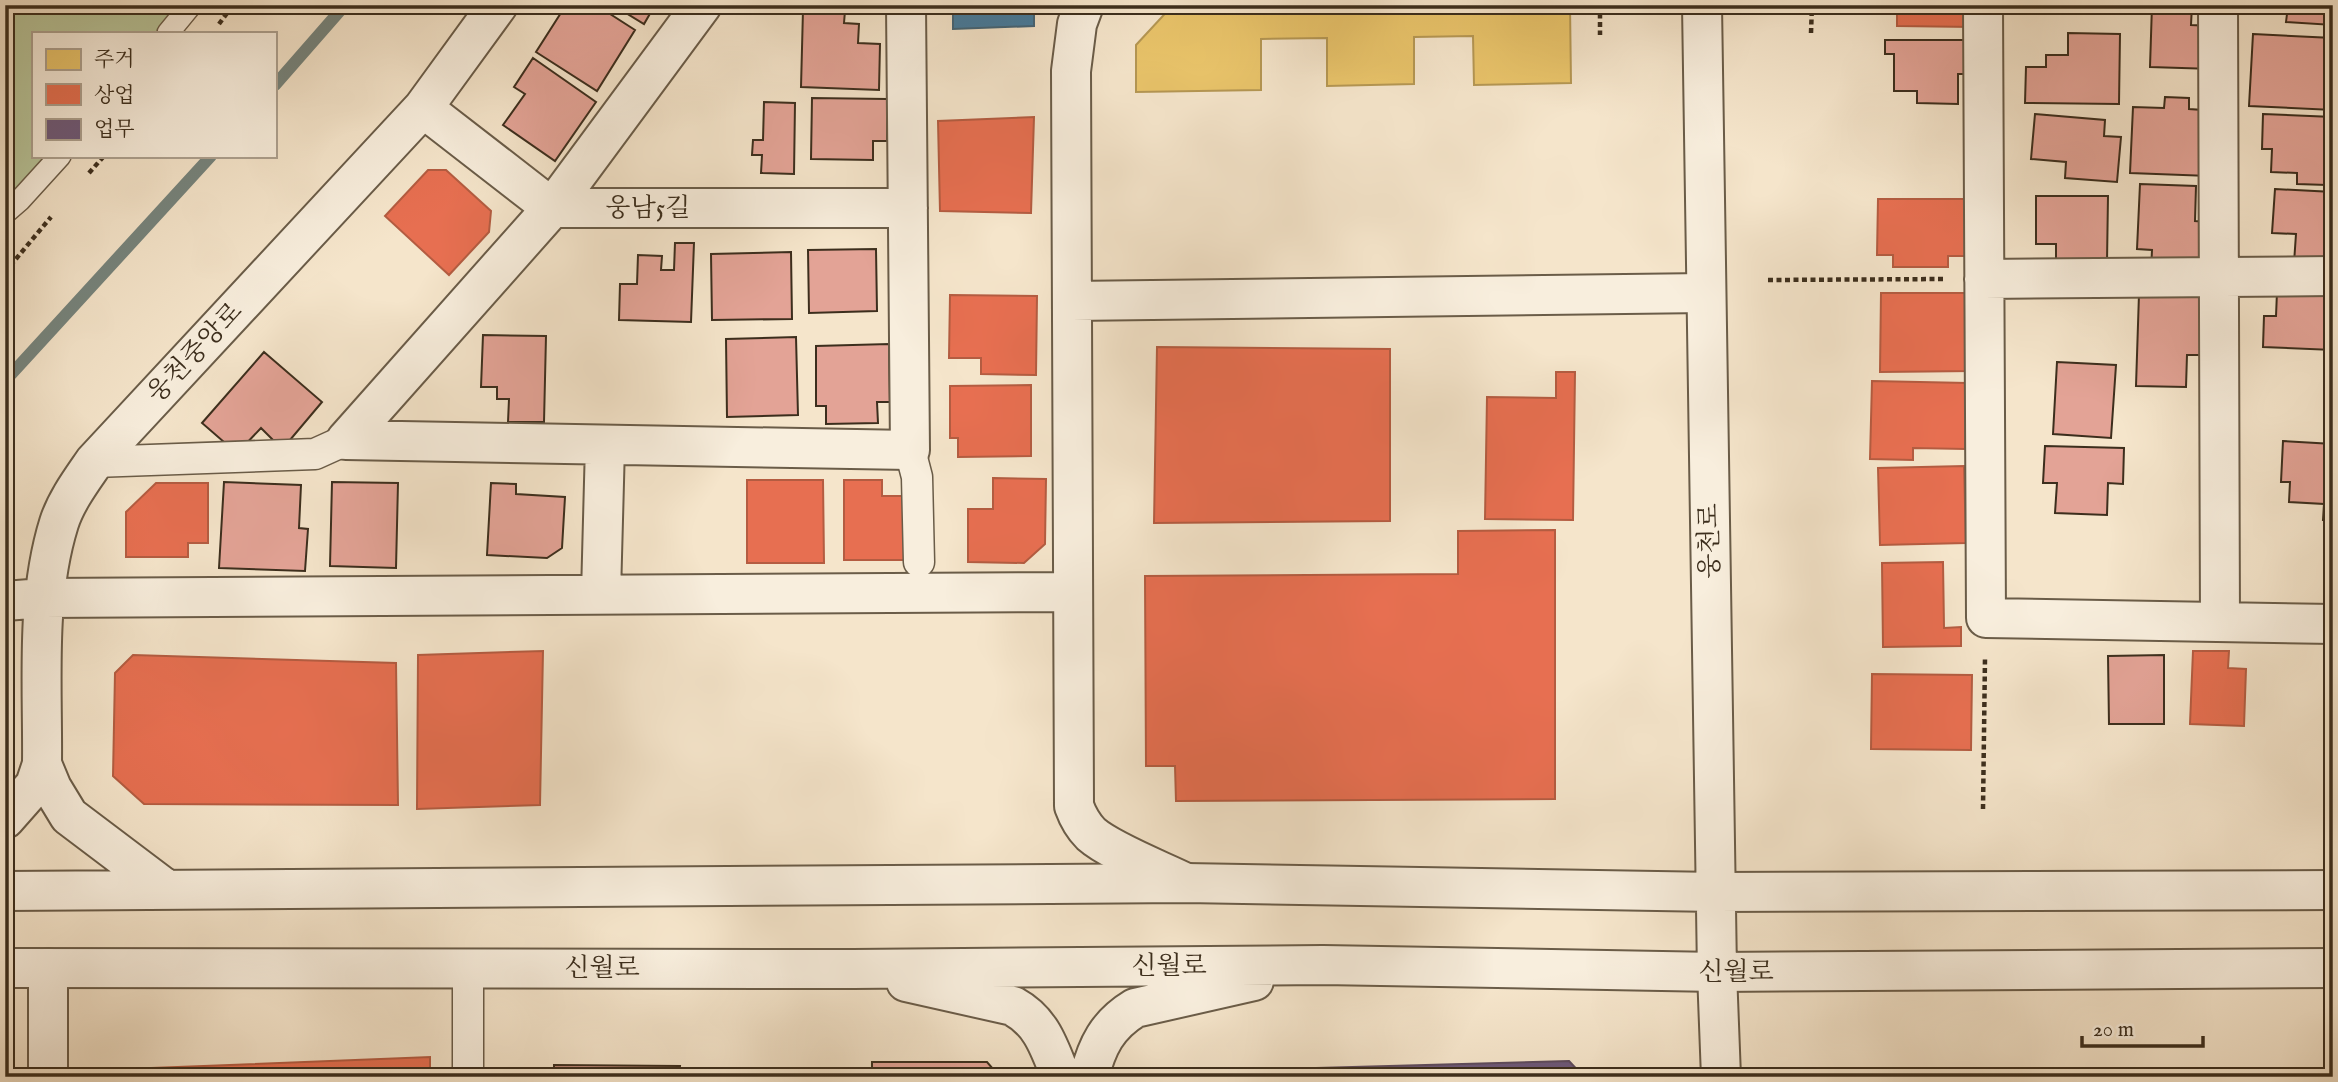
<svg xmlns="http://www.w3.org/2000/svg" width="2338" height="1082" viewBox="0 0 2338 1082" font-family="'IM FELL English','Noto Serif KR',serif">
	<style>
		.green { fill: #b8c59a; stroke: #7a7a5c; stroke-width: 2 }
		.homes { fill: #e9c46a; stroke: #b59753; stroke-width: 2 }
		.shops { fill: #e76f51; stroke: #b45c41; stroke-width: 2 }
		.offices { fill: #6d597a; stroke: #5e4c5e; stroke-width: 2 }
		.public { fill: #457b9d; stroke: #426477; stroke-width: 2 }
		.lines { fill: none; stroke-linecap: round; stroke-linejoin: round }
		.stream { stroke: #76847d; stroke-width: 12 }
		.building { fill: #e3a396; stroke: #3c2e1d; stroke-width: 2 }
		.service-casing { stroke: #6a5c48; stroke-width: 24 }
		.pedestrian-casing { stroke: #6a5c48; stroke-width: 33 }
		.minor-casing { stroke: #6a5c48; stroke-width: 42 }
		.tertiary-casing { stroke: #6a5c48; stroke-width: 42 }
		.path { stroke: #3c2e1d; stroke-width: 4.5; stroke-dasharray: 5 3.5; stroke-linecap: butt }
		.service { stroke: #f8eedd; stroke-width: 21 }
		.pedestrian { stroke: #f8eedd; stroke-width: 30 }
		.minor { stroke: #f8eedd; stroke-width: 38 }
		.tertiary { stroke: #f8eedd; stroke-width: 38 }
		.labels { text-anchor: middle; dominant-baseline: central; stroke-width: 7; stroke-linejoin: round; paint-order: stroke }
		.street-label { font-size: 26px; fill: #3c2e1d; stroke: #f8eedd }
	</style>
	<rect width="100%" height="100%" fill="#f5e5cb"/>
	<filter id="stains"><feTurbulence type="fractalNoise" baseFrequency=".00286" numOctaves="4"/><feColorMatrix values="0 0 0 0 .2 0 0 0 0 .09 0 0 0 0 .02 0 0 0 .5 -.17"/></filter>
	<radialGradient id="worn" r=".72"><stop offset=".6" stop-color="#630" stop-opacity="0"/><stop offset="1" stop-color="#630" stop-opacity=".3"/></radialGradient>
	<!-- green -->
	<path class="green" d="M5,5H187L166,33H33V156H60L5,215Z"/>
	<!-- homes -->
	<path class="homes" d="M1173,5H1570L1571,83L1474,85L1473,36L1414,37V84L1327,86V38L1261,39V90L1136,92V45Z"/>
	<!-- shops -->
	<path class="shops" d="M1897,5H1974L1973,27L1897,26Z
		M1034,117L1031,213L940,211L938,121Z
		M428,170H446L491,211L489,232L449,275L385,216Z
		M1878,199H1968L1967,256H1948V267H1893V255H1877Z
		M1881,293H1974V371L1880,372Z
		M950,295L1037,296L1036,375L981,374V358H949Z
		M1157,347L1390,349V521L1154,523Z
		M1556,372H1575L1573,520L1485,519L1487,397L1556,398Z
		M1872,381L1967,383L1965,449L1913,448V460L1870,459Z
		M1031,385V456L958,457V438H950V386Z
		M1964,466L1966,543L1880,545L1878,468Z
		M993,478L1046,479L1045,544L1024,563L968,562V509H993Z
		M747,480H823L824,563H747Z
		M844,480H882V496H906V560H844Z
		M156,483H208V543H188V557H126V512Z
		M1555,530V799L1176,801L1175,766H1146L1145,576L1458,574V531Z
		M1943,562L1944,628L1961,627V646L1883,647L1882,563Z
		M543,651L540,805L417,809L418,655Z
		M2193,651H2229L2228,668L2246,669L2244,726L2190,724Z
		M133,655L396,663L398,805L144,804L113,776L115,673Z
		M1872,674L1972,675L1971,750L1871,749Z
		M430,1057V1077H152V1068Z"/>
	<!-- offices -->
	<path class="offices" d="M1569,1061L1584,1077H1162L1165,1072Z"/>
	<!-- public -->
	<path class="public" d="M953,5H1034V26L953,29Z"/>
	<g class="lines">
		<!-- stream -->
		<path class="stream" d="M275,85L345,5
			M5,381L211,156"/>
	</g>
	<!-- building -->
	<path class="building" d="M566,5H596L635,30L597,91L536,52Z
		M613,5H655L644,24Z
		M2152,5H2192L2191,25L2214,26L2213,69L2150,67Z
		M2269,5H2333V25L2286,22L2287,14L2269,12Z
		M803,10L845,11L844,23L859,24L858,43L880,44L879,90L801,87Z
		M2068,33L2120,34L2119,104L2025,103L2026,67H2046V55H2068Z
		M2253,34L2333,38V110L2249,106Z
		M1885,40H1981V74H1958V104L1917,103V91H1894V54H1885Z
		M533,58L596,102L555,161L503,125L525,94L514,87Z
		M2165,97L2189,98V109L2203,110L2209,176L2130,173L2133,107L2164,108Z
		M812,98L887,99V141H873V160L811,159Z
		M764,102L795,103L794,174L761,173L762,155H752L753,140H763Z
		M2035,114L2105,120L2104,136L2121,137L2117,182L2065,178L2066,162L2031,159Z
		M2263,114L2333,117V172H2328L2327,185L2297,184V173L2271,172L2272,149H2262Z
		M2140,184L2196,186L2195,221L2209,222L2207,273L2151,271L2152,250L2137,249Z
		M2275,189L2333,192V265L2294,263L2296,234L2272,233Z
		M2036,196H2108L2107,262H2056V244H2036Z
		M675,243H694L691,322L619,320L620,284H637L638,255L662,256L661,270H674Z
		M876,249L877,311L809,313L808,250Z
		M791,252L792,319L712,320L711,254Z
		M2277,292L2333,295V350L2263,347L2264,316H2276Z
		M2139,294L2208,295L2207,355H2187L2186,387L2136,386Z
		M483,335L546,336L544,422H508L509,399H497V387H481Z
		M796,337L798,415L727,417L726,339Z
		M889,344L890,402H877L878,423L826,424V406H816V346Z
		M264,352L322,402L290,440L274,441L261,428L242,448L232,449L202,423Z
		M2057,362L2116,365L2111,438L2053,434Z
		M2283,441L2333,444V520H2323L2324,504L2289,502L2290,482H2281Z
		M2045,446L2124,448L2123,484L2108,483L2107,515L2055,513L2057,483H2043Z
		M224,482L301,485L299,528L308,529L305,571L219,568Z
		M332,482L398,483L396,568L330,566Z
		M491,483L516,484V494L565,497L562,548L547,558L487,555Z
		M2164,655V724H2109L2108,656Z
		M872,1062H987L1000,1077H872Z
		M554,1065L680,1066L679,1077H554Z"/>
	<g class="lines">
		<defs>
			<path id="service" d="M168,33L191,5
				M5,213L20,200L60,156"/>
			<path id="pedestrian" d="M910,450L917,477L919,562
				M94,462L315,454L346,440
				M468,1077V967"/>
			<path id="minor" d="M1084,5L1077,24L1071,71L1074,806C1078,817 1083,826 1091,834C1110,851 1162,871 1186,883
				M1983,5L1986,618L2333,624
				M2218,5L2220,622
				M423,108L552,208H908
				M1984,279L2333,276
				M1072,301L1706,293
				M346,440L910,450L906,5
				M346,440L552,208L702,5
				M601,594L605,445
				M5,601L43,598L1073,592
				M42,764C43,685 35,600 59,523C66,501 81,481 94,462L423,108L498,5
				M1717,972L1721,1077
				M48,1077V968"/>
			<path id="tertiary" d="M1702,5L1717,972
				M42,764L52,788L69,816L167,890
				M5,819L35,785L42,764
				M5,891L1186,883L1716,892L2333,890
				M5,968L853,969L1323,965L1717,972L2333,968
				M906,982L1013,1006C1042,1022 1049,1047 1061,1077
				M1089,1077C1097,1046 1107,1025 1135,1008L1254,981"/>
		</defs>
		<!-- service casing -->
		<use href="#service" class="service-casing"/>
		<!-- pedestrian casing -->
		<use href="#pedestrian" class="pedestrian-casing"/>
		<!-- minor casing -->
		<use href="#minor" class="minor-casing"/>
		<!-- tertiary casing -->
		<use href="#tertiary" class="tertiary-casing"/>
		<!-- path -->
		<path class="path" d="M1600,5V35
			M219,24L233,5
			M1811,33L1812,5
			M89,173L104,156
			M5,272L51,217
			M1768,280L1945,279
			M1983,809L1985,658"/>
		<!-- service -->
		<use href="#service" class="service"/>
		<!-- pedestrian -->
		<use href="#pedestrian" class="pedestrian"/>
		<!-- minor -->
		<use href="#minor" class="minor"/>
		<!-- tertiary -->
		<use href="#tertiary" class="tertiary"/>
	</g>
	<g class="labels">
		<!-- street labels -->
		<g class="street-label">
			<text x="648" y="208">웅남5길</text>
			<text transform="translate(195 353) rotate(-47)">웅천중앙로</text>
			<text transform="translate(1710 541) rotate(-91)">웅천로</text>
			<text x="1169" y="966">신월로</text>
			<text x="602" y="968">신월로</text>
			<text x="1736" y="972">신월로</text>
		</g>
	</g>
	<!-- margin -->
	<rect width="2338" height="1082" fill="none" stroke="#f5e5cb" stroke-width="28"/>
	<rect x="7" y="7" width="2324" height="1068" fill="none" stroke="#3c2e1d" stroke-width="3.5"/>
	<rect x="14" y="14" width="2310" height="1054" fill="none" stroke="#3c2e1d" stroke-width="2"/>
	<!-- legend -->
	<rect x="32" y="32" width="245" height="126" fill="#f8eedd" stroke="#ada190" stroke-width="2"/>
	<rect x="46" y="49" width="35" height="21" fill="#e9c46a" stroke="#ada190" stroke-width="2"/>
	<text x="94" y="66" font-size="21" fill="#3c2e1d">주거</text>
	<rect x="46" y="84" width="35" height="21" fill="#e76f51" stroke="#ada190" stroke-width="2"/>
	<text x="94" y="102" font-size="21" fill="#3c2e1d">상업</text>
	<rect x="46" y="119" width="35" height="21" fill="#6d597a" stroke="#ada190" stroke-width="2"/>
	<text x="94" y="136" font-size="21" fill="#3c2e1d">업무</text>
	<!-- scale -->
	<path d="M2082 1036v10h121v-10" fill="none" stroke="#3c2e1d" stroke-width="3.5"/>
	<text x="2093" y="1036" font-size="21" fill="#3c2e1d" stroke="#f8eedd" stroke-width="5" paint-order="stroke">20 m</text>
	<rect width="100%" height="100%" filter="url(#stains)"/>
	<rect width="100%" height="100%" fill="url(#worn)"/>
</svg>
